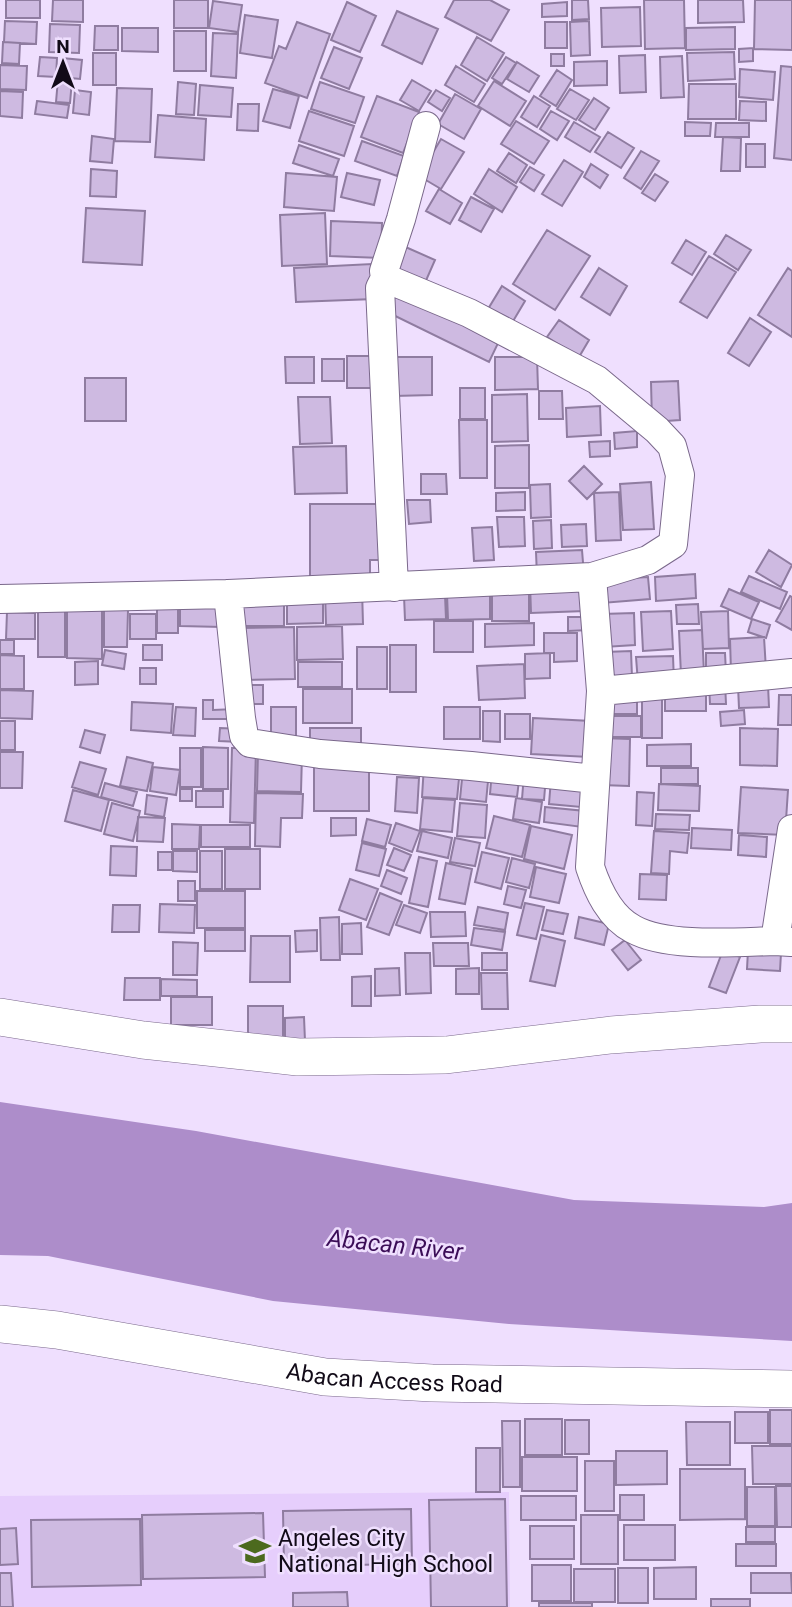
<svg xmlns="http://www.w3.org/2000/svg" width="792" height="1607" viewBox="0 0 792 1607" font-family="Roboto,sans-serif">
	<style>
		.built { fill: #e6cefc }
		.water { fill: #ad8dca }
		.building { fill: #cebae1; stroke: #8f7ca0; stroke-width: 2 }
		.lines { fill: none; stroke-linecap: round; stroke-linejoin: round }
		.minor-casing { stroke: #7a688b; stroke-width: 30 }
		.tertiary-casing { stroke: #7a688b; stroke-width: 38 }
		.minor { stroke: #fff; stroke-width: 28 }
		.tertiary { stroke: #fff; stroke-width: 37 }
		.labels { text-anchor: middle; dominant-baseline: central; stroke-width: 5; stroke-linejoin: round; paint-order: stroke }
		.street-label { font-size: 23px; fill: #120b18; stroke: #efdffe }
		.poi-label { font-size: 23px; fill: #120b18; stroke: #efdffe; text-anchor: start }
		.water-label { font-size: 24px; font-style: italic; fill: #3b0d57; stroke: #efdffe }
	</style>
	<rect width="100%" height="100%" fill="#efdffe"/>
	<!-- built -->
	<path class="built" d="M509,1492L510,1607H0V1496Z"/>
	<!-- water -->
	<path class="water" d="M0,1102L196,1131L574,1200L764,1207L792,1203V1341L509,1324L273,1301L48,1256L0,1255Z"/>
	<!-- building -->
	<path class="building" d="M6,0H40V18H6Z
		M53,0H83V22L52,21Z
		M174,0H208V28H174Z
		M454,0H490L509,10L491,41L445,17Z
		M572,0H588L589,19L572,20Z
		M644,0H684L685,48L645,49Z
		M698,0H743L744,22L698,23Z
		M755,0H792V50L754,49Z
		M213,1L242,5L238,32L209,28Z
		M347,2L376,16L360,52L331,40Z
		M567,2V16L542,17V4Z
		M640,7L641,46L602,47L601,8Z
		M397,11L438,29L422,64L382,45Z
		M245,15L278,20L272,58L240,53Z
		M5,21L37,22L36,44L4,42Z
		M589,21L590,55L571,56L570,22Z
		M297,22L330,34L307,98L265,83L279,46L286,49Z
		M545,22H567V48H545Z
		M50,24L80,25L79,53L49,52Z
		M95,26H118V50H94Z
		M735,27V49L686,50V28Z
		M122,28H158V52L122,51Z
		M174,31H206V71H174Z
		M213,33L238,34L236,78L211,76Z
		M477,37L504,53L487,81L461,65Z
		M3,42L20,43L19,64L2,63Z
		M334,47L362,58L349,89L321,78Z
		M753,48V61L739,62V49Z
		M734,52L735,79L688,81L687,53Z
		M93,53H116V85H93Z
		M551,54H564V66H551Z
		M645,55L646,92L620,93L619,56Z
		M682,56L684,97L661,98L660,57Z
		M40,57L57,58L56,77L38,76Z
		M506,57L516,63L502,84L492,78Z
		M62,58L82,60L80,79L61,77Z
		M607,61V85L574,86V62Z
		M517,62L539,76L529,92L507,79Z
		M0,65L27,66L26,90L0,89Z
		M456,66L485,84L474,102L445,85Z
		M781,66L792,67V160L774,158Z
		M740,69L775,72L773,100L739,97Z
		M557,70L572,80L556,106L540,96Z
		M58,79L72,80L70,103L56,102Z
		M412,80L431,91L419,111L400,100Z
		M494,81L526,101L510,126L478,106Z
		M178,82L196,84L194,115L176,114Z
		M320,82L364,97L355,123L311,109Z
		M689,84H736V119H688Z
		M200,85L233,88L231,117L198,115Z
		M117,88L152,89L150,142L115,141Z
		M273,89L299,96L290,128L263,121Z
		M570,89L589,100L576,120L557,109Z
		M75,90L91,92L89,115L73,113Z
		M436,90L450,98L442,111L428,102Z
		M0,91L23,92L22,118L0,116Z
		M455,94L481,109L464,139L438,124Z
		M377,96L419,112L403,153L361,137Z
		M534,96L550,106L537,127L521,117Z
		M594,98L609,108L595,130L579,120Z
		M37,101L69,105L67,118L35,114Z
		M740,101L766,102V121L739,120Z
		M238,104H259L258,131L237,130Z
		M309,111L354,126L344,156L299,141Z
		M551,111L569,121L557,140L540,129Z
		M158,115L206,119L204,160L155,157Z
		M516,121L549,141L534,164L501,144Z
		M574,122L600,137L590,152L565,137Z
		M685,122L711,123L710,136H685Z
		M716,123H749V137H715Z
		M608,132L634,148L621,168L595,152Z
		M92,136L114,139L112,163L90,161Z
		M723,137L741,138L740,171H721Z
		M441,139L464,152L441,189L419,176Z
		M362,141L404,156L397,176L355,161Z
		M746,144H765V167H746Z
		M299,145L339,159L333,176L293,163Z
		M641,151L659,161L641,189L624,178Z
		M509,153L527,165L516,183L497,171Z
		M564,160L583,172L562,206L542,194Z
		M591,164L608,175L600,188L584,177Z
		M530,167L544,175L534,191L520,182Z
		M91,169L117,171L116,197L90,196Z
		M489,169L517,187L502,212L474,194Z
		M286,173L337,177L334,211L284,207Z
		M347,173L380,180L374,205L341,197Z
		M655,174L668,182L655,201L642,193Z
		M439,189L462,203L450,224L426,211Z
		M471,197L494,209L481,232L459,220Z
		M86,208L145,211L142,265L83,262Z
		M325,213L327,264L282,266L280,215Z
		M331,221L382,223L381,258L330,256Z
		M547,230L590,256L555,310L513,284Z
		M726,235L751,250L738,270L714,254Z
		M686,240L706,252L692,275L672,263Z
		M401,245L435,260L421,292L387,277Z
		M709,256L736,272L707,318L680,302Z
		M372,264L374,299L296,302L294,268Z
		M599,268L627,286L610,315L581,297Z
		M788,268L792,271V337L758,315Z
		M502,286L525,301L509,328L485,314Z
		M397,287L501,337L489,362L385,311Z
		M750,318L771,332L749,366L728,353Z
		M559,320L589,340L579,357L547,337Z
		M347,356H381L382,388H347Z
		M285,357H314V383H286Z
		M393,357H432V395L394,396Z
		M495,357H537L538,389L495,390Z
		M322,359H344V381H322Z
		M85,378H126V421H85Z
		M678,381L680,420L652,422L651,382Z
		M460,388H485V419H460Z
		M539,391H562L563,419H539Z
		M527,394L528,441L492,442V395Z
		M298,397H330L332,443L300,444Z
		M600,406L601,435L567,437L566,408Z
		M459,420H487V478H460Z
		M637,431V447L615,449L614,433Z
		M610,441V456L590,457L589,442Z
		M529,445V488H495V446Z
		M346,446L347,493L295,494L293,447Z
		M584,466L602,484L587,499L569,481Z
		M421,474H446L447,494H421Z
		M651,482L654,529L623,530L620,484Z
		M550,484L551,517L531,518L530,485Z
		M525,492V510L496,511V493Z
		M619,492L621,540L596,541L594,493Z
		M407,500H430L431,522L409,524Z
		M310,504H387V560H370V584H310Z
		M497,517H524L525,546L499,547Z
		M551,520L552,548L534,549L533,521Z
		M586,524L587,546L562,547L561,525Z
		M492,527L494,560L474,561L472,528Z
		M582,550L584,575L537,577L536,552Z
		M769,550L792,565L781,587L756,572Z
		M695,574L696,598L656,601L655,577Z
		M749,576L787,592L780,609L741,592Z
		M648,577L650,599L602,603L600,580Z
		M585,581V611L531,613L530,583Z
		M492,585H529V621H492Z
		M362,589L363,624L326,625L325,591Z
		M729,589L759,602L751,619L721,606Z
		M490,593V619L448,620L447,594Z
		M445,595L446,619L405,620L404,596Z
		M790,596L792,597V630L776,621Z
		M323,600V623L287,624V601Z
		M234,603H284V626H235Z
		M698,604L699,624H677L676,605Z
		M38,606L65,607V657H38Z
		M180,606L222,607V627L180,626Z
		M157,607H178V633H157Z
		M67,608H102V659L67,658Z
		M104,609L128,610L127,647H104Z
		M671,611L673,649L643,651L641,612Z
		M728,611L729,648L703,649L701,612Z
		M7,612L35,613V639H6Z
		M634,613L635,645L604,647L602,614Z
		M130,614H156V639H130Z
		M568,617H589V630L568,631Z
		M752,619L770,625L766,638L748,632Z
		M434,621H473V652H434Z
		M534,623V645L485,647V624Z
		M342,626L343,659L297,660V627Z
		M294,627L295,679L238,680V628Z
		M702,630L704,674L681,675L679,631Z
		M544,633H577V661L554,662V653H544Z
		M764,637L766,670L731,672L730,639Z
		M0,640H14V654H0Z
		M143,645H162V660H143Z
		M390,645H416V692H390Z
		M357,647H387V689H357Z
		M105,650L126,654L124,669L102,665Z
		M631,651L632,677L606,679L605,652Z
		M550,653V678L525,679V654Z
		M706,653H725L726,673H706Z
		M0,655L24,656V689H0Z
		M673,656L674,682L638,683L636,657Z
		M98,661V684L75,685V662Z
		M298,662H342V687H298Z
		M524,664L525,698L479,700L477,666Z
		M140,668H156V684H140Z
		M725,682L726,704H710L709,683Z
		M242,685H263V704H242Z
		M768,685L769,707L739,708L738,686Z
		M303,689H352V723H303Z
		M0,690L33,691L32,719L0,718Z
		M665,693H706V711H665Z
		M607,694H637V714H607Z
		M642,694H662V738H642Z
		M779,695H792V725H778Z
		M203,700H213V710L235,709V719H203Z
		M132,702L173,704L171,733L131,730Z
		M176,707L196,708L195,736L173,735Z
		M271,707H296V742H271Z
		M444,707H480V739H444Z
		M744,710L745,724L721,726L720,712Z
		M483,711H500V742L483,741Z
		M505,714H530V739H505Z
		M607,716H641V737H607Z
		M533,718L591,721L589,757L531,754Z
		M0,721H15V750H0Z
		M220,728L241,729L240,742L219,741Z
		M310,728H361V751H310Z
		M740,728L778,729L777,766L740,765Z
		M85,730L105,735L100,753L80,747Z
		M602,738L630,739L629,786L601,785Z
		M691,744V766H647V745Z
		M203,747L228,748V789H203Z
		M180,748H201V787H180Z
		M232,748H256L254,823L230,822Z
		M0,752H23L22,788H0Z
		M258,753L302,754L301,792L257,791Z
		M127,757L153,763L147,791L120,786Z
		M80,762L106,769L98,795L72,787Z
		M314,762H369V811H314Z
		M424,765L460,768L457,799L422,797Z
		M153,767L180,770L176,795L150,791Z
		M661,768H698V784H661Z
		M463,769L489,771L486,802L460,799Z
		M492,770L520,772L517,797L490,794Z
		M524,774L546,776L544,800L522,799Z
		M397,777L419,778L417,813L395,811Z
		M551,779L583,781L581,807L549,804Z
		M105,783L137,792L133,806L101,797Z
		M659,784L700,786L699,811L658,810Z
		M741,787L788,790L785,835L738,833Z
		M180,789H192V801H180Z
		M73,790L109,800L101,831L65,821Z
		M196,791H223V807H196Z
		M637,792L654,793L652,826L636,825Z
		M256,793L303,794L302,818H281L280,847L255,846Z
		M147,795L167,798L164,817L145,814Z
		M423,798L455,800L452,832L420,829Z
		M516,798L542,802L539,823L513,819Z
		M112,803L140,811L133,841L104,834Z
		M460,803L487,805L485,838L457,836Z
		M545,807L585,811L582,827L544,822Z
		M656,814L690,815L689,830L655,829Z
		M494,816L530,825L522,857L486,848Z
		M138,817L165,818L163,842L137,841Z
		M331,818H356V835L331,836Z
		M367,819L391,825L385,847L362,841Z
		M396,823L420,831L412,852L389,843Z
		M172,824L200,825L199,849H172Z
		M201,825H250V847H201Z
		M531,826L572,835L564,869L524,859Z
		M692,828L732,830L731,850L691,848Z
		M422,831L452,838L448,858L417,851Z
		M654,831L689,833L687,853L670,851L669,874L651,873Z
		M739,835L767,837L766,857L738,855Z
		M455,838L480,843L475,866L450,862Z
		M362,843L386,849L379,876L356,870Z
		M111,846L137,847L136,876L110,875Z
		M394,848L411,855L404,871L387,865Z
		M225,849H260V889H225Z
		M173,851H197V872L173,871Z
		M200,851H222V889H200Z
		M158,852H172V870H158Z
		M482,852L509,858L501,889L475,882Z
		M419,857L437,861L428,907L409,903Z
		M512,858L535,864L529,888L506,882Z
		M446,863L472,869L465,904L439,899Z
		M536,867L566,874L559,903L530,897Z
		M387,870L407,878L401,894L381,886Z
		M640,874L667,875L666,900L639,899Z
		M350,879L378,889L366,920L339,910Z
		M178,881H195V901H178Z
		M508,886L526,890L521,908L504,904Z
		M197,891H245V928H197Z
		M380,893L402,902L389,935L367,927Z
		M525,903L544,907L536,939L517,935Z
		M160,904L195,905L194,933L159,932Z
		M113,905H140L139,932H112Z
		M404,905L427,913L420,933L396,925Z
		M478,907L508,913L505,930L474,925Z
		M547,910L568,914L563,934L542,930Z
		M430,912H465L466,936L431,937Z
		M339,917L340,960H321L320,918Z
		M579,917L609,924L604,945L575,938Z
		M361,923L362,954H342V924Z
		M474,928L505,932L502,950L471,945Z
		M205,930H245V951H205Z
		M317,930V951L296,952L295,931Z
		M541,935L565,941L555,986L530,981Z
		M251,936H290V982H250Z
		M625,940L641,960L628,970L612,950Z
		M173,942L198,943L197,975H173Z
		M433,943H468L469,966H434Z
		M723,950L740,957L726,993L709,987Z
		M748,950L781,953L780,971L747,969Z
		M405,953H430L431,993L406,994Z
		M482,953H507V970H482Z
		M399,968L400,995L375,996V969Z
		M479,968V994H456V969Z
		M481,973H507L508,1009H482Z
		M371,976V1006H352V977Z
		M125,978H160V1000H124Z
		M161,979L197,980V996H161Z
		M171,997H212V1025H171Z
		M248,1006H283V1039H248Z
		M304,1017L305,1041H285V1018Z
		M770,1410H792V1444H770Z
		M735,1412H768V1443H735Z
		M525,1419H562V1455H525Z
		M565,1420H589V1454H565Z
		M502,1421H520V1487H503Z
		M686,1422H730V1465H687Z
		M752,1446H792V1484H753Z
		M476,1448H500V1492H476Z
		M616,1451H667V1484L616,1485Z
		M522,1457H577V1491H522Z
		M585,1461H614V1511H585Z
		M680,1469H745V1519L680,1520Z
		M776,1486H792V1527H777Z
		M747,1487H775V1526H747Z
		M620,1495H644V1520H620Z
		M521,1496H576V1520H521Z
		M505,1499L507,1607H431L429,1500Z
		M411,1509L412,1564L284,1566L283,1511Z
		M263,1513L265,1577L143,1579L142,1515Z
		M581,1515H618V1564H581Z
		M140,1519L141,1585L32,1587L31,1520Z
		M624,1525H675V1560H624Z
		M530,1526H574V1559H530Z
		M746,1527H775V1542H746Z
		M16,1528L18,1564L0,1565V1529Z
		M736,1544H776V1566H736Z
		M532,1565H571V1601H532Z
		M696,1567V1599H654V1568Z
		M618,1568H648V1603H618Z
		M574,1569H615V1602H574Z
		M0,1573H11L13,1607H0Z
		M751,1573H791L792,1593H751Z
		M347,1592L348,1607H293V1593Z
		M711,1599H750V1607H711Z
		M539,1603H592V1607H539Z"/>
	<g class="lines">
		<defs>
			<path id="minor" d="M385,278L380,288L394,587
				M592,577L601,691L590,867C598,891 610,917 633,929C667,948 736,942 775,941
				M228,594L241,718L244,736L250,743L320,754L471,766L595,779
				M0,599L228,594L592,577L648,560L673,544L680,475L672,446L657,430L597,380L469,313L385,278L384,271L401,219L426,126
				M601,691L792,673
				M791,942L775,941L792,829"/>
			<g id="tertiary">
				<path d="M0,1017L143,1040L298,1057L446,1055L611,1035L760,1024H792"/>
				<path id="s1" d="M0,1324L57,1330L325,1377L432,1383L792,1389"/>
			</g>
		</defs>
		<!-- minor casing -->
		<use href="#minor" class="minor-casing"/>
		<!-- tertiary casing -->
		<use href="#tertiary" class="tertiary-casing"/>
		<!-- minor -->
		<use href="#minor" class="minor"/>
		<!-- tertiary -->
		<use href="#tertiary" class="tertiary"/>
	</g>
	<!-- icons -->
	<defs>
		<symbol id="school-bare" viewBox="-9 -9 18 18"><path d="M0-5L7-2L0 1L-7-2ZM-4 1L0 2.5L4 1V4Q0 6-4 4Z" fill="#4c6a1e" stroke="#efdffe" stroke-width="2.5" paint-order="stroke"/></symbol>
	</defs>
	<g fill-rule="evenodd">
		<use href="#school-bare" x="233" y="1529" width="44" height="44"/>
	</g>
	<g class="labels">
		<!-- street labels -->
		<g class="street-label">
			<text stroke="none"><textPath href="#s1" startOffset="399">Abacan Access Road</textPath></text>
		</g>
		<!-- poi labels -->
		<g class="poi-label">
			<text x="278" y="1538">Angeles City<tspan x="278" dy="26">National High School</tspan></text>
		</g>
		<!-- water labels -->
		<g class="water-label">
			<text transform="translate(395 1245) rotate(6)">Abacan River</text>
		</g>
	</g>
	<!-- north arrow -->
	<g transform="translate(63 63)" stroke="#efdffe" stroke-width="5" paint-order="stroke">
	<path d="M0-5L12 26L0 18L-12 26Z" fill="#120b18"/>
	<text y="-10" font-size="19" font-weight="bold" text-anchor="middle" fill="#120b18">N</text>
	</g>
</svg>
